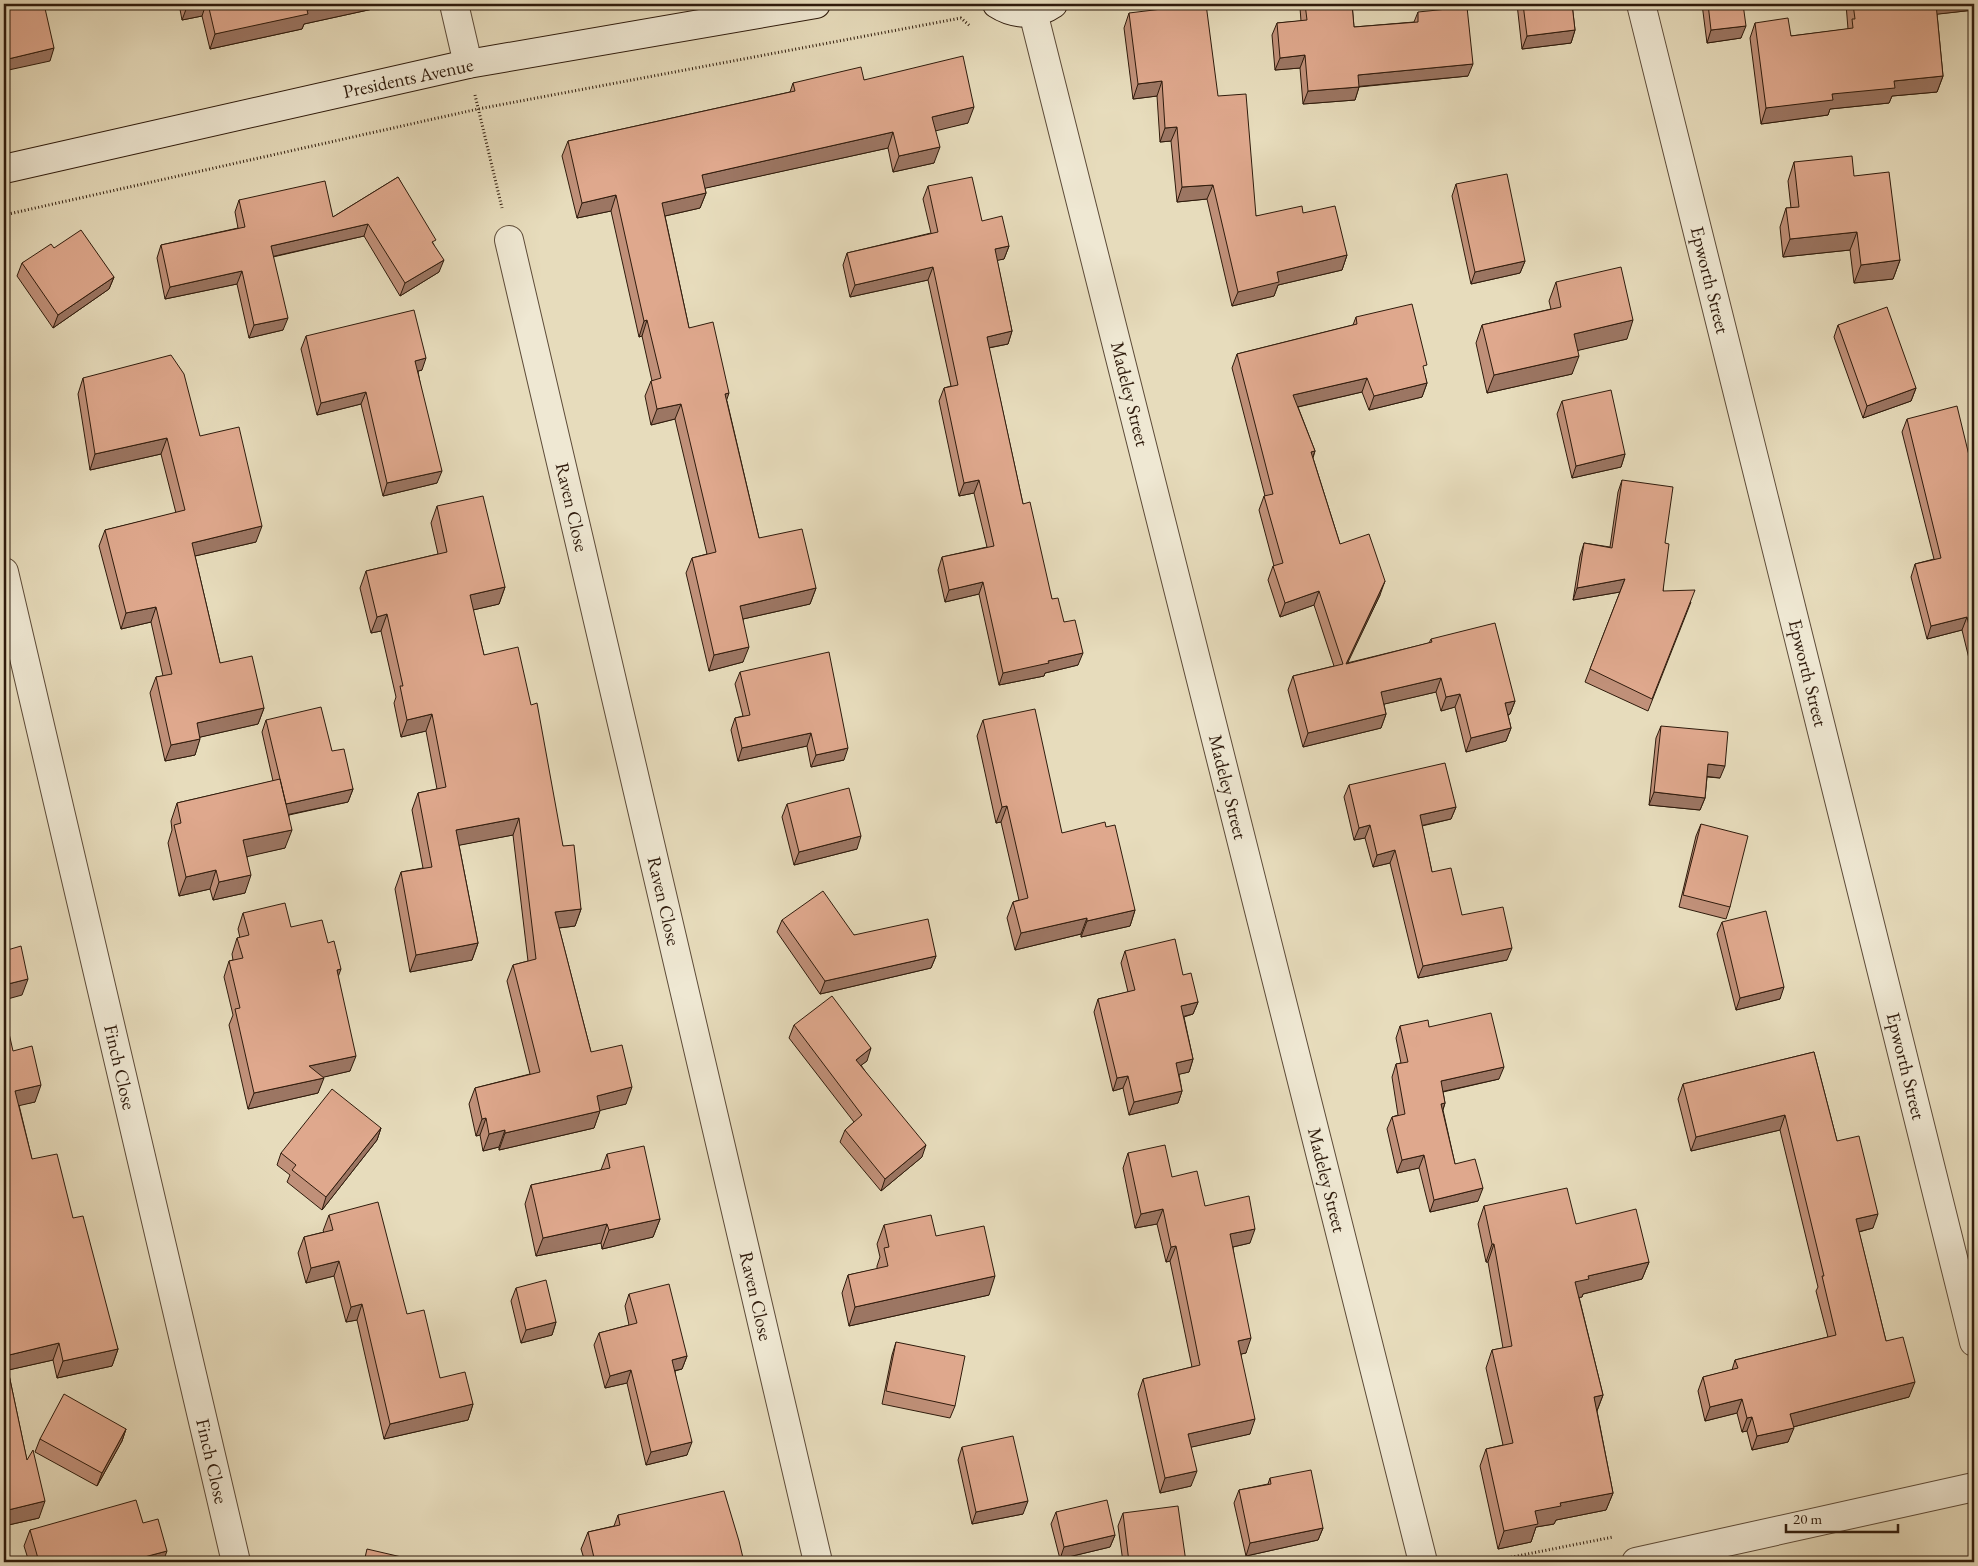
<svg xmlns="http://www.w3.org/2000/svg" width="1978" height="1566" viewBox="0 0 1978 1566" font-family="'EB Garamond',serif">
	<style>
		.lines { fill: none; stroke-linecap: round; stroke-linejoin: round }
		.street-casing { stroke: #5d4b38; stroke-width: 30 }
		.secondary-casing { stroke: #2f1b0c; stroke-width: 30 }
		.path { stroke: #2f1b0c; stroke-width: 3; stroke-dasharray: 1 2.5; stroke-linecap: butt }
		.street { stroke: #efe8d3; stroke-width: 28 }
		.secondary { stroke: #efe8d3; stroke-width: 28 }
		.wall { fill: #c09079; stroke: #2f1b0c }
		.shaded-wall { fill: #9c7663; stroke: #2f1b0c }
		.building { fill: #dfa88d; stroke: #2f1b0c }
		.labels { text-anchor: middle; dominant-baseline: central; stroke-width: 4; stroke-linejoin: round; paint-order: stroke }
		.street-label { font-size: 19px; fill: #2f1b0c; stroke: #efe8d3 }
	</style>
	<rect width="100%" height="100%" fill="#e7dcbc"/>
	<filter id="stains"><feTurbulence type="fractalNoise" baseFrequency=".004" numOctaves="4"/><feColorMatrix values="0 0 0 0 .2 0 0 0 0 .09 0 0 0 0 .02 0 0 0 .5 -.17"/></filter>
	<radialGradient id="worn" r=".72"><stop offset=".6" stop-color="#630" stop-opacity="0"/><stop offset="1" stop-color="#630" stop-opacity=".3"/></radialGradient>
	<g class="lines">
		<defs>
			<path id="street" d="M454,4L468,64
				M1641,4L1974,1342
				M1033,12L1423,1562
				M509,240L818,1562
				M4,572L236,1562
				M1636,1562L1974,1487"/>
			<path id="secondary" d="M997,4C1014,15 1036,16 1053,4
				M4,169L468,64L816,4"/>
		</defs>
		<!-- street casing -->
		<use href="#street" class="street-casing"/>
		<!-- secondary casing -->
		<use href="#secondary" class="secondary-casing"/>
		<!-- path -->
		<path class="path" d="M475,95L502,208
			M4,215L478,109L961,18L970,26
			M1487,1562L1613,1537"/>
		<!-- street -->
		<use href="#street" class="street"/>
		<!-- secondary -->
		<use href="#secondary" class="secondary"/>
	</g>
	<!-- wall -->
	<path class="wall" d="M179,4H391V5L304,24L302,29L210,49L202,16L182,20Z
		M1301,4H1352L1354,27L1414,22L1418,12L1468,76L1359,87L1355,100L1303,104L1300,68L1275,70L1272,35L1277,23L1301,21L1300,8Z
		M1517,4H1572L1575,30L1571,43L1522,49Z
		M1702,4H1743L1741,38L1707,43Z
		M1846,4H1974V10L1937,14L1943,76L1937,92L1892,96L1889,103L1830,109L1828,115L1761,124L1750,38L1755,23L1791,36L1848,29Z
		M1129,13L1218,96L1256,216L1303,213L1347,255L1342,270L1278,285L1274,296L1232,306L1207,199L1177,202L1171,141L1160,142L1157,96L1133,99L1124,28Z
		M864,80L968,123L935,130L934,163L893,172L888,148L705,188L706,193L700,208L665,216L689,328L727,401L759,538L816,588L810,604L743,619V662L709,671L686,573L692,558L707,554L675,419L651,425L645,396L651,381H652L642,336L639,337L611,211L577,218L562,156L568,141L790,92L793,83Z
		M1794,162L1854,176L1900,260L1893,279L1854,283L1850,250L1783,257L1780,227L1786,208H1791L1788,181Z
		M398,177L434,245L439,272L400,296L364,236L273,257L283,330L249,338L237,284L165,299L157,258L161,245L238,228L235,212L239,200L333,217Z
		M1456,184L1525,261L1520,273L1471,284L1452,196Z
		M928,186L982,221L1009,246L1004,259L997,260L1012,331L1008,344L989,348L1023,504L1052,599L1064,622L1078,665L1045,673L1044,676L999,685L979,594L945,602L938,570L942,557L987,547L974,493L959,496L939,401L944,388L951,386L928,280L850,297L843,265L847,253L931,233L923,199Z
		M54,248L114,277L109,289L53,328L17,276L22,263Z
		M1556,282L1627,339L1578,350L1572,374L1487,393L1476,343L1482,325L1551,309L1549,301Z
		M1356,317L1424,372L1427,383L1422,397L1369,410L1362,392L1298,407L1315,451L1313,458L1340,544L1380,595L1347,663L1429,643L1431,639L1515,701L1510,714L1508,715L1511,728L1506,741L1466,752L1455,707L1441,711L1436,692L1384,704L1386,714L1381,728L1303,747L1288,690L1293,676L1334,666L1314,605L1280,617L1268,580L1273,566H1274L1259,510L1264,496H1265L1232,368L1237,354L1353,325Z
		M1838,325L1916,388L1911,401L1863,418L1834,337Z
		M306,336L422,370L418,371L437,483L383,496L361,404L317,415L301,349Z
		M83,378L200,436L256,542L195,556L220,663L264,708L258,724L200,737L195,755L165,761L150,693L156,677L163,676L151,622L121,629L99,546L105,530L176,513L161,454L90,470L78,394Z
		M1562,401L1625,454L1621,467L1572,478L1557,414Z
		M1907,419L1974,476V679L1962,630L1927,639L1911,577L1915,564L1934,559L1902,432Z
		M1622,480L1665,543L1663,591L1691,602L1648,711L1585,682L1620,592L1573,600L1580,556L1584,543L1610,547L1618,492Z
		M437,506L505,587L499,604L473,610L484,655L563,846L581,909L575,926L559,928L591,1052L626,1104L600,1110L594,1128L499,1150V1147L483,1151L480,1135L476,1136L469,1104L475,1088L530,1074L507,981L513,965L528,961L513,835L459,845L478,943L472,960L410,972L395,889L401,872L423,868L412,810L418,793L437,789L426,731L401,737L394,703L396,697L381,631L371,633L360,588L366,571L438,554L431,523Z
		M740,672L844,760L811,767L807,746L738,761L731,730L735,718L743,716L735,684Z
		M266,720L332,751L353,789L348,802L289,815L285,848L247,856L245,893L213,900L210,889L179,896L168,843L172,830L171,821L177,803L273,781L262,732Z
		M983,720L1062,833L1135,910L1130,926L1081,937V934L1015,950L1007,918L1013,902L1019,900L1001,822L996,823L977,736Z
		M1661,726L1720,778L1707,777L1705,798L1700,810L1649,805L1656,738Z
		M1349,785L1456,807L1451,819L1422,826L1432,872L1462,915L1507,960L1418,978L1390,863L1373,867L1365,838L1354,840L1344,797Z
		M787,804L857,849L794,865L782,817Z
		M1701,824L1730,907L1726,919L1679,907L1696,836Z
		M243,913L291,927L328,943L338,977L350,1071L323,1077L318,1093L248,1109L229,1025L233,1015L224,977L229,961L233,960L232,954L237,938H240L238,929Z
		M782,920L854,935L936,956L931,968L820,994L777,932Z
		M1722,922L1780,999L1736,1010L1717,934Z
		M1125,951L1183,975L1198,1002L1193,1014L1184,1017L1193,1059L1189,1072L1179,1074L1182,1091L1178,1103L1129,1115L1123,1088L1113,1091L1094,1012L1098,999L1128,992L1121,963Z
		M794,1025L867,1061L861,1065L922,1157L881,1191L840,1142L845,1130L854,1122L789,1038Z
		M1400,1026L1429,1027L1499,1079L1443,1092L1445,1103L1443,1110L1455,1164L1478,1201L1430,1212L1419,1168L1397,1173L1387,1129L1392,1117L1398,1115L1392,1077L1396,1064L1401,1063L1396,1038Z
		M13,1051L35,1102L19,1105L32,1159L73,1218L118,1349L112,1366L57,1378L53,1360L8,1370L39,1518L4,1526Z
		M1814,1052L1837,1141L1873,1228L1859,1232L1886,1341L1909,1397L1793,1427L1788,1442L1752,1450L1747,1431L1742,1432L1737,1413L1705,1421L1698,1391L1703,1377L1732,1370L1735,1360L1828,1337L1816,1291L1818,1287L1780,1130L1691,1151L1678,1099L1683,1084Z
		M381,1128L377,1140L322,1210L287,1182L290,1175L277,1165L281,1153Z
		M1128,1153L1172,1177L1205,1206L1250,1243L1233,1247L1246,1353L1241,1354L1250,1434L1191,1447V1486L1160,1493L1138,1394L1143,1379L1192,1367L1170,1261L1166,1262L1157,1224L1135,1228L1123,1168Z
		M607,1154L660,1219L653,1237L602,1249L601,1243L536,1256L525,1204L531,1185L601,1170Z
		M1484,1206L1576,1224L1649,1262L1642,1279L1583,1294L1582,1297H1579L1603,1395L1597,1411L1613,1493L1606,1510L1556,1520L1554,1524L1536,1527L1531,1542L1498,1549L1480,1466L1486,1449L1503,1445L1486,1368L1492,1350L1503,1348L1488,1262H1486L1478,1224Z
		M329,1215L407,1314L440,1378L473,1404L468,1420L384,1439L357,1320L346,1322L334,1276L306,1283L298,1253L304,1237L324,1232L323,1231Z
		M884,1225L936,1236L989,1295L849,1326L842,1293L848,1275L877,1269V1266L880,1257L877,1244Z
		M516,1288L556,1322L552,1335L521,1343L511,1301Z
		M629,1294L687,1356L682,1369L675,1371L687,1455L646,1465L627,1383L605,1388L594,1345L599,1333L629,1325L625,1306Z
		M896,1342L955,1406L950,1418L882,1404L892,1355Z
		M126,1429L122,1441L97,1486L35,1452L40,1439Z
		M962,1447L1023,1514L972,1524L958,1460Z
		M1270,1478L1323,1528L1318,1540L1246,1556L1234,1503L1239,1490L1268,1484Z
		M1056,1512L1115,1535L1110,1547L1060,1559L1051,1524Z
		M1123,1513L1186,1562H1123L1118,1526Z
		M618,1515L744,1562H585L581,1549L588,1532L614,1526Z
		M143,1523L163,1562H29L24,1546L30,1530Z"/>
	<!-- shaded-wall -->
	<path class="shaded-wall" d="M188,4H206L202,16L182,20Z
		M333,4H391V5L304,24L302,29L210,49L215,34L307,10Z
		M1934,4H1974V10L1930,15Z
		M1746,26L1741,38L1707,43L1711,30Z
		M1575,30L1571,43L1522,49L1527,36Z
		M54,48L50,61L4,71V60Z
		M1305,55L1300,68L1275,70L1280,58Z
		M1473,64L1468,76L1353,87L1358,75Z
		M1943,76L1937,92L1892,96L1889,103L1830,109L1828,115L1761,124L1766,108L1894,81Z
		M1162,81L1157,96L1133,99L1138,84Z
		M1359,87L1355,100L1303,104L1308,91Z
		M974,107L968,123L927,133L932,117Z
		M1177,127L1171,141L1160,142L1165,128Z
		M893,132L888,148L697,190L702,175Z
		M940,147L934,163L893,172L899,156Z
		M1213,185L1207,199L1177,202L1182,187Z
		M706,193L700,208L656,218L662,203Z
		M616,195L611,211L577,218L582,203Z
		M368,224L364,236L266,258L271,246Z
		M1857,232L1850,250L1783,257L1790,239Z
		M1009,246L1004,259L990,262L995,249Z
		M1347,255L1342,270L1278,285L1274,296L1232,306L1238,292L1277,272Z
		M444,260L439,272L400,296L405,283Z
		M1900,260L1893,279L1854,283L1861,265Z
		M1525,261L1520,273L1471,284L1475,272Z
		M933,267L928,280L850,297L855,285Z
		M242,271L237,284L165,299L170,287Z
		M114,277L109,289L53,328L58,315Z
		M288,318L283,330L249,338L254,325Z
		M647,320L642,336L639,337L644,321Z
		M1633,320L1627,339L1567,353L1574,334Z
		M1012,331L1008,344L982,349L987,337Z
		M1579,356L1572,374L1487,393L1494,375Z
		M426,358L422,370L411,373L415,361Z
		M1367,378L1362,392L1288,409L1293,395Z
		M1427,383L1422,397L1369,410L1374,396Z
		M1916,388L1911,401L1863,418L1867,406Z
		M366,392L361,404L317,415L321,403Z
		M729,393L724,408L725,394Z
		M681,404L675,419L651,425L657,409Z
		M167,438L161,454L90,470L95,454Z
		M1315,451L1310,464L1311,452Z
		M1625,454L1621,467L1572,478L1576,466Z
		M442,471L437,483L383,496L387,483Z
		M979,480L974,493L959,496L964,483Z
		M262,526L256,542L186,558L192,543Z
		M1625,579L1620,592L1573,600L1577,588Z
		M1385,581L1380,595L1341,677L1346,664Z
		M983,582L979,594L945,602L949,590Z
		M505,587L499,604L464,612L470,595Z
		M816,588L810,604L734,621L740,606Z
		M1319,591L1314,605L1280,617L1285,603Z
		M156,607L151,622L121,629L126,613Z
		M387,614L381,631L371,633L377,617Z
		M1967,617L1962,630L1927,639L1931,626Z
		M749,647L743,662L709,671L714,655Z
		M1083,653L1078,665L1045,673L1044,676L999,685L1003,673L1048,661Z
		M1441,678L1436,692L1376,706L1381,692Z
		M1460,694L1455,707L1441,711L1446,697Z
		M1515,701L1510,714L1500,717L1505,703Z
		M264,708L258,724L192,739L197,723Z
		M432,714L426,731L401,737L407,720Z
		M1386,714L1381,728L1303,747L1308,733Z
		M1511,728L1506,741L1466,752L1471,738Z
		M811,733L807,746L738,761L742,748Z
		M200,739L195,755L165,761L171,745Z
		M848,748L844,760L811,767L816,755Z
		M1708,764L1725,766L1720,778L1704,776Z
		M353,789L348,802L281,816L286,804Z
		M1654,792L1705,798L1700,810L1649,805Z
		M1007,806L1001,822L996,823L1002,807Z
		M1456,807L1451,819L1415,827L1420,815Z
		M519,818L513,835L450,847L456,830Z
		M1370,825L1365,838L1354,840L1359,828Z
		M292,830L285,848L237,859L243,840Z
		M861,836L857,849L794,865L799,852Z
		M1395,850L1390,863L1373,867L1377,855Z
		M216,870L210,889L179,896L186,877Z
		M251,875L245,893L213,900L219,882Z
		M581,909L575,926L549,929L555,912Z
		M1135,910L1130,926L1081,937L1087,921Z
		M1087,918L1081,934L1015,950L1021,933Z
		M478,943L472,960L410,972L416,955Z
		M1512,948L1507,960L1418,978L1423,966Z
		M936,956L931,968L820,994L825,981Z
		M341,969L335,985L337,970Z
		M28,979L22,995L4,1000V985Z
		M1784,987L1780,999L1736,1010L1740,998Z
		M1198,1002L1193,1014L1177,1018L1181,1006Z
		M871,1048L867,1061L852,1072L856,1060Z
		M356,1056L350,1071L303,1082L309,1066Z
		M1193,1059L1189,1072L1172,1076L1176,1063Z
		M1504,1067L1499,1079L1436,1093L1441,1081Z
		M1128,1076L1123,1088L1113,1091L1117,1078Z
		M324,1078L318,1093L248,1109L254,1093Z
		M41,1085L35,1102L9,1108L15,1091Z
		M632,1087L626,1104L590,1113L597,1096Z
		M1182,1091L1178,1103L1129,1115L1134,1102Z
		M1445,1103L1441,1115V1104Z
		M600,1111L594,1128L499,1150L505,1133Z
		M1785,1115L1780,1130L1691,1151L1696,1137Z
		M486,1118L480,1135L476,1136L482,1119Z
		M381,1128L377,1140L322,1210L326,1197Z
		M505,1130L499,1147L483,1151L489,1134Z
		M926,1145L922,1157L881,1191L885,1179Z
		M1424,1155L1419,1168L1397,1173L1402,1160Z
		M1483,1188L1478,1201L1430,1212L1434,1200Z
		M1163,1209L1157,1224L1135,1228L1141,1214Z
		M1878,1214L1873,1228L1850,1234L1856,1219Z
		M660,1219L653,1237L602,1249L609,1230Z
		M607,1224L601,1243L536,1256L543,1238Z
		M1255,1229L1250,1243L1224,1249L1230,1234Z
		M1492,1244H1494L1488,1262H1486Z
		M1176,1246L1170,1261L1166,1262L1171,1247Z
		M339,1261L334,1276L306,1283L311,1268Z
		M1649,1262L1642,1279L1583,1294L1582,1297L1569,1299L1575,1282L1588,1276Z
		M995,1276L989,1295L849,1326L855,1307Z
		M362,1304L357,1320L346,1322L351,1307Z
		M556,1322L552,1335L521,1343L526,1330Z
		M1251,1338L1246,1353L1232,1356L1238,1341Z
		M59,1343L53,1360L4,1371L5,1356Z
		M118,1349L112,1366L57,1378L63,1361Z
		M687,1356L682,1369L668,1372L672,1360Z
		M631,1370L627,1383L605,1388L610,1376Z
		M1915,1382L1909,1397L1785,1429L1790,1414Z
		M1603,1395L1596,1413L1594,1397Z
		M1742,1399L1737,1413L1705,1421L1710,1407Z
		M473,1404L468,1420L384,1439L390,1424Z
		M1752,1417L1747,1431L1742,1432L1747,1418Z
		M1255,1419L1250,1434L1183,1449L1188,1434Z
		M1794,1428L1788,1442L1752,1450L1757,1436Z
		M126,1429L122,1441L97,1486L102,1473Z
		M692,1442L687,1455L646,1465L651,1452Z
		M1197,1471L1191,1486L1160,1493L1165,1478Z
		M1613,1493L1606,1510L1556,1520L1554,1524L1536,1527L1531,1542L1498,1549L1504,1531L1535,1511L1560,1503Z
		M45,1501L39,1518L4,1526V1511Z
		M1028,1501L1023,1514L972,1524L976,1512Z
		M1323,1528L1318,1540L1246,1556L1250,1543Z
		M1115,1535L1110,1547L1060,1559L1064,1547Z
		M167,1551L163,1562H132L133,1560Z"/>
	<!-- building -->
	<path class="building" d="M18,4H44L54,48L4,60V7Z
		M208,4H333L307,10L308,14L215,34Z
		M1203,4H1206L1218,96L1246,94L1256,216L1302,206L1303,213L1335,206L1347,255L1277,272L1279,282L1238,292L1213,185L1182,187L1177,127L1165,128L1162,81L1138,84L1129,13Z
		M1305,4H1352L1354,27L1418,22V12L1467,7L1473,64L1358,75L1359,87L1308,91L1305,55L1280,58L1277,23L1307,20Z
		M1523,4H1572L1575,30L1527,36Z
		M1708,4H1743L1746,26L1711,30Z
		M1853,4H1936L1943,76L1894,81L1895,88L1832,94L1833,100L1766,108L1755,23L1788,18L1791,36L1853,28L1852,19H1855Z
		M963,56L974,107L932,117L940,147L899,156L893,132L702,175L706,193L662,203L689,328L713,322L729,393L725,394L759,538L802,529L816,588L740,606L749,647L714,655L692,558L716,552L681,404L657,409L651,381L661,378L647,320L644,321L616,195L582,203L568,141L795,91L793,83L861,67L864,80Z
		M1852,156L1854,176L1889,172L1900,260L1861,265L1857,232L1790,239L1786,208L1799,207L1794,162Z
		M1507,174L1525,261L1475,272L1456,184Z
		M398,177L436,240L432,242L444,260L405,283L368,224L271,246L288,318L254,325L242,271L170,287L161,245L245,227L239,200L325,181L333,217Z
		M972,177L982,221L1002,216L1009,246L995,249L1012,331L987,337L1023,504L1030,502L1052,599L1058,598L1064,622L1075,620L1083,653L1048,661L1049,663L1003,673L983,582L949,590L942,557L994,546L979,480L964,483L944,388L958,385L933,267L855,285L847,253L938,232L928,186Z
		M81,230L114,277L58,315L22,263L51,244L54,248Z
		M1621,267L1633,320L1574,334L1579,356L1494,375L1482,325L1561,307L1556,282Z
		M1412,304L1427,365L1423,366L1427,383L1374,396L1367,378L1293,395L1315,451L1311,452L1340,544L1369,534L1385,581L1346,664L1432,642L1431,639L1495,623L1515,701L1505,703L1511,728L1471,738L1460,694L1446,697L1441,678L1381,692L1386,714L1308,733L1293,676L1343,664L1319,591L1285,603L1273,566L1283,563L1264,496L1273,494L1237,354L1357,324L1356,317Z
		M1887,307L1916,388L1867,406L1838,325Z
		M414,310L426,358L415,361L442,471L387,483L366,392L321,403L306,336Z
		M171,355L184,374L200,436L239,427L262,526L192,543L220,663L252,656L264,708L197,723L200,739L171,745L156,677L172,674L156,607L126,613L105,530L185,510L167,438L95,454L83,378Z
		M1611,390L1625,454L1576,466L1562,401Z
		M1957,406L1974,476V648L1967,617L1931,626L1915,564L1941,558L1907,419Z
		M1622,480L1673,487L1665,543L1669,544L1663,591L1695,590L1652,699L1590,669L1625,579L1577,588L1584,543L1612,548Z
		M483,496L505,587L470,595L484,655L518,647L531,705L537,703L563,846L574,845L581,909L555,912L591,1052L622,1045L632,1087L597,1096L600,1111L505,1133V1130L489,1134L486,1118L482,1119L475,1088L540,1072L513,965L536,959L519,818L456,830L478,943L416,955L401,872L432,867L418,793L446,787L432,714L407,720L400,686H403L387,614L377,617L366,571L447,552L437,506Z
		M829,652L848,748L816,755L811,733L742,748L735,718L750,715L740,672Z
		M321,707L332,751L344,749L353,789L286,804L266,720Z
		M1035,709L1062,833L1105,822L1106,827L1115,825L1135,910L1087,921V918L1021,933L1013,902L1028,898L1007,806L1002,807L983,720Z
		M1661,726L1728,732L1725,766L1708,764L1705,798L1654,792Z
		M1445,763L1456,807L1420,815L1432,872L1451,868L1462,915L1503,907L1512,948L1423,966L1395,850L1377,855L1370,825L1359,828L1349,785Z
		M280,779L292,830L243,840L251,875L219,882L216,870L186,877L174,825L181,823L177,803Z
		M849,788L861,836L799,852L787,804Z
		M1701,824L1748,836L1730,907L1683,895Z
		M823,891L854,935L928,919L936,956L825,981L782,920Z
		M285,903L291,927L322,920L328,943L334,941L341,969L337,970L356,1056L309,1066L324,1078L254,1093L235,1009L240,1008L229,961L243,958L237,938L249,935L243,913Z
		M1766,911L1784,987L1740,998L1722,922Z
		M1175,939L1183,975L1191,973L1198,1002L1181,1006L1193,1059L1176,1063L1182,1091L1134,1102L1128,1076L1117,1078L1098,999L1135,990L1125,951Z
		M21,946L28,979L4,985V951Z
		M832,996L871,1048L856,1060L926,1145L885,1179L845,1130L862,1115L794,1025Z
		M4,1011L13,1051L32,1046L41,1085L15,1091L32,1159L57,1154L73,1218L83,1216L118,1349L63,1361L59,1343L5,1356L27,1460L33,1450L45,1501L4,1511Z
		M1491,1013L1504,1067L1441,1081L1445,1103L1441,1104L1455,1164L1475,1159L1483,1188L1434,1200L1424,1155L1402,1160L1392,1117L1405,1114L1396,1064L1408,1062L1400,1026L1428,1020L1429,1027Z
		M1814,1052L1837,1141L1859,1136L1878,1214L1856,1219L1886,1341L1903,1337L1915,1382L1790,1414L1794,1428L1757,1436L1752,1417L1747,1418L1742,1399L1710,1407L1703,1377L1738,1368L1735,1360L1836,1335L1822,1276H1824L1785,1115L1696,1137L1683,1084Z
		M332,1089L381,1128L326,1197L292,1170L296,1165L281,1153Z
		M1165,1145L1172,1177L1197,1171L1205,1206L1249,1196L1255,1229L1230,1234L1251,1338L1238,1341L1255,1419L1188,1434L1197,1471L1165,1478L1143,1379L1200,1365L1176,1246L1171,1247L1163,1209L1141,1214L1128,1153Z
		M644,1146L660,1219L609,1230L607,1224L543,1238L531,1185L610,1168L607,1154Z
		M1567,1188L1576,1224L1636,1209L1649,1262L1588,1276L1589,1279L1575,1282L1603,1395L1594,1397L1613,1493L1560,1503L1561,1506L1535,1511L1538,1524L1504,1531L1486,1449L1513,1443L1492,1350L1512,1346L1494,1244H1492L1484,1206Z
		M378,1202L407,1314L424,1310L440,1378L465,1372L473,1404L390,1424L362,1304L351,1307L339,1261L311,1268L304,1237L333,1230L329,1215Z
		M931,1215L936,1236L984,1226L995,1276L855,1307L848,1275L888,1266L884,1248L889,1247L884,1225Z
		M546,1280L556,1322L526,1330L516,1288Z
		M669,1284L687,1356L672,1360L692,1442L651,1452L631,1370L610,1376L599,1333L637,1323L629,1294Z
		M896,1342L965,1356L955,1406L886,1391Z
		M64,1394L126,1429L102,1473L40,1439Z
		M1013,1436L1028,1501L976,1512L962,1447Z
		M1311,1470L1323,1528L1250,1543L1239,1490L1271,1484L1270,1478Z
		M724,1491L739,1541L744,1562H595L588,1532L620,1525L618,1515Z
		M136,1500L143,1523L158,1519L167,1551L133,1560V1562H39L30,1530Z
		M1107,1500L1115,1535L1064,1547L1056,1512Z
		M1178,1506L1186,1562H1129L1123,1513Z
		M367,1549L423,1562H364Z"/>
	<g class="labels">
		<!-- street labels -->
		<g class="street-label">
			<text transform="translate(408 78) rotate(-12)">Presidents Avenue</text>
			<text transform="translate(1710 280) rotate(76)">Epworth Street</text>
			<text transform="translate(1130 394) rotate(76)">Madeley Street</text>
			<text transform="translate(572 507) rotate(77)">Raven Close</text>
			<text transform="translate(1808 673) rotate(76)">Epworth Street</text>
			<text transform="translate(1228 787) rotate(76)">Madeley Street</text>
			<text transform="translate(664 901) rotate(77)">Raven Close</text>
			<text transform="translate(1906 1066) rotate(76)">Epworth Street</text>
			<text transform="translate(120 1067) rotate(77)">Finch Close</text>
			<text transform="translate(1327 1180) rotate(76)">Madeley Street</text>
			<text transform="translate(756 1296) rotate(77)">Raven Close</text>
			<text transform="translate(212 1461) rotate(77)">Finch Close</text>
		</g>
	</g>
	<!-- margin -->
	<rect width="1978" height="1566" fill="none" stroke="#e7dcbc" stroke-width="20"/>
	<rect x="5" y="5" width="1968" height="1556" fill="none" stroke="#2f1b0c" stroke-width="2.5"/>
	<rect x="10" y="10" width="1958" height="1546" fill="none" stroke="#2f1b0c"/>
	<!-- scale -->
	<path d="M1786 1524v8h112v-8" fill="none" stroke="#2f1b0c" stroke-width="2.5"/>
	<text x="1793" y="1524" font-size="15" fill="#2f1b0c" stroke="#efe8d3" stroke-width="4" paint-order="stroke">20 m</text>
	<rect width="100%" height="100%" filter="url(#stains)"/>
	<rect width="100%" height="100%" fill="url(#worn)"/>
</svg>
